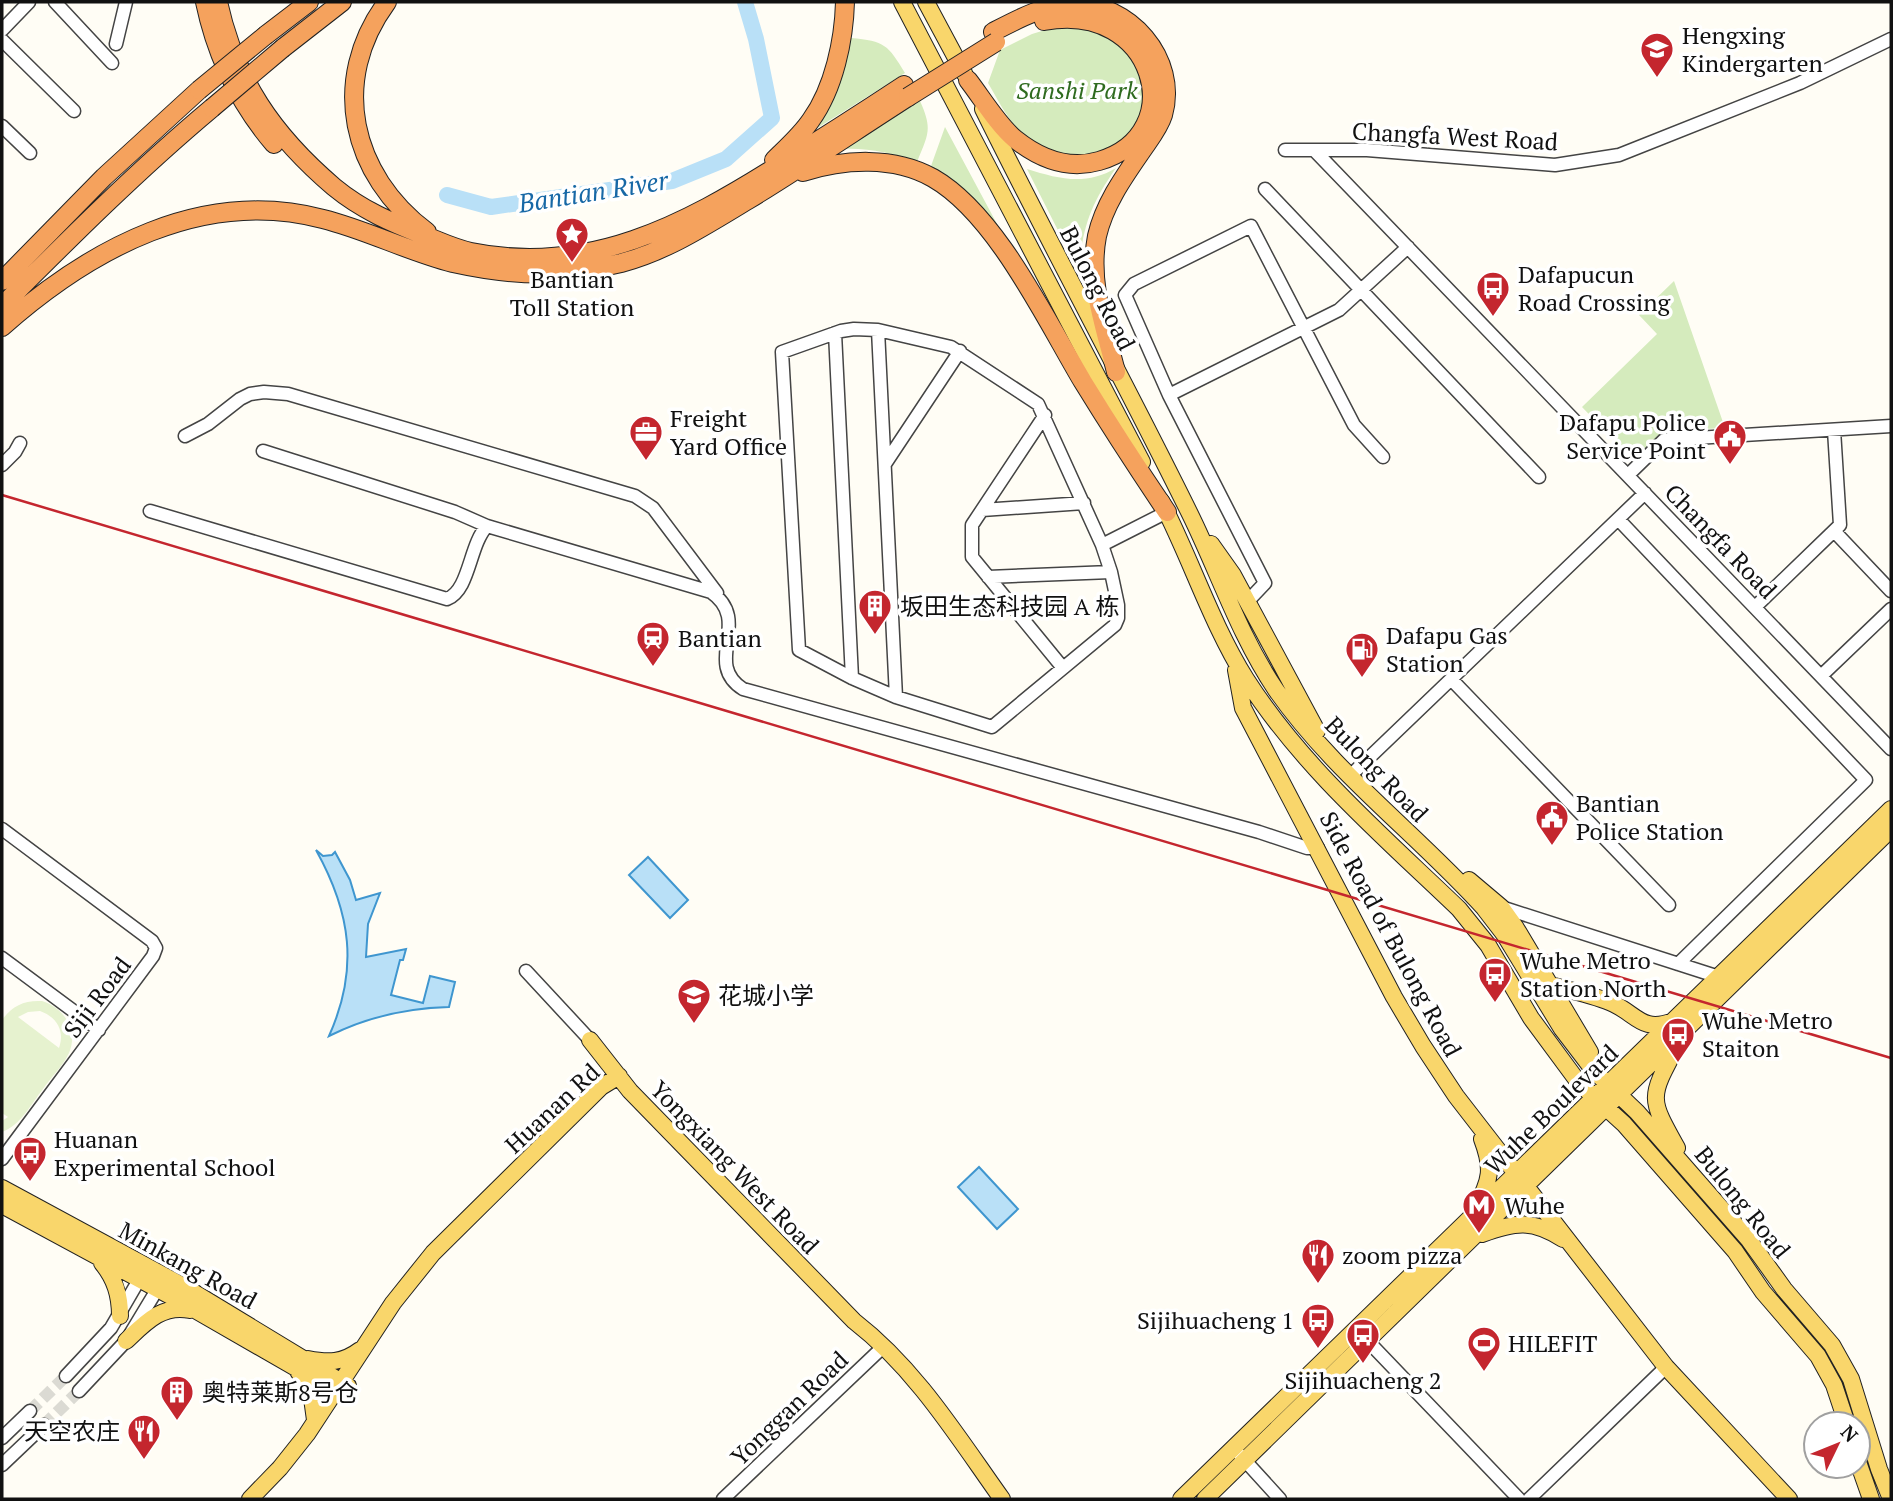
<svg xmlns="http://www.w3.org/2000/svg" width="1893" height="1501" viewBox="0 0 1893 1501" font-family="'PT Serif','Noto Sans SC',serif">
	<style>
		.green { fill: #d5ebbd }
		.pitch { fill: #e6f2cf; fill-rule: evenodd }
		.water { fill: #b9e0f7; stroke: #3f96cf; stroke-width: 2 }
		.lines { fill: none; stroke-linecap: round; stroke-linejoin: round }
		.river { stroke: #b9e0f7; stroke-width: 16 }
		.minor-tunnel { stroke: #dbdad3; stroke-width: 12; stroke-dasharray: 12 6; stroke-linecap: butt }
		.minor-casing { stroke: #444; stroke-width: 15 }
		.major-casing { stroke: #222; stroke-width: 18 }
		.highway-casing { stroke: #222; stroke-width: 20 }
		.minor { stroke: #fff; stroke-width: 12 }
		.major { stroke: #f9d66b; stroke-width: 16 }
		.highway { stroke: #f5a25d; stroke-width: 18 }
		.rail { stroke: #c4262e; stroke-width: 2.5 }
		.highway-bridge-casing { stroke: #222; stroke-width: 20; stroke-linecap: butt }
		.highway-bridge { stroke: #f5a25d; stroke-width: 18 }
		.labels { text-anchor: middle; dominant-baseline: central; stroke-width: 7; stroke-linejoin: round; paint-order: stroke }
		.poi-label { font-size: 24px; fill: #111; stroke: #fff; text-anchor: start }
		.park-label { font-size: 24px; font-style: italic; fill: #2f6b1f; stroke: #fff }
		.street-label { font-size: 24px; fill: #111; stroke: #fff }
		.water-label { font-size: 26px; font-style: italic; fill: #1768a6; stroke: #fff }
	</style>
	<rect width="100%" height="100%" fill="#fffdf5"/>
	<!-- green -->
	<path class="green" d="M1055,27C1068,27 1086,24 1098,28C1116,33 1129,48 1136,64C1170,141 1073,187 1017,128C1005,115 997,98 988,83L1000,50L1032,34Z
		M851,38C885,41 888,45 905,73L811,132L835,87Z
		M920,101C933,130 928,134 917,162C891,153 870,148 843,149Z
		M945,127L1004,237L954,183L931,166Z
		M1116,168C1091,204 1082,227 1079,272L1027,169C1059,179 1086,186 1116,168Z
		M1674,281L1725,428L1663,431L1633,460L1582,407L1657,334L1639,315Z"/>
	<!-- pitch -->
	<path class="pitch" d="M42,1001C64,1008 79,1030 69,1053C63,1066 51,1077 43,1089C31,1104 21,1125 2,1132V1121L8,1117L2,1113V1020C12,1006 24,1000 42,1001ZM40,1011C57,1017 65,1031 59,1048L18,1017L28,1012Z"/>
	<!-- water -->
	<path class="water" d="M316,850L323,856L332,855L335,852L350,880L356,900L380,893L368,924L366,957L406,949L403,960H400L391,995L423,1003L430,976L455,982L449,1007C407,1008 367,1017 329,1036C359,969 351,913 316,850Z
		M648,857L688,900L670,918L629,875Z
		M979,1167L1018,1209L997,1229L958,1187Z"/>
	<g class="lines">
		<!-- river -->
		<path class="river" d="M447,195L491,207L672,181L726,159L772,118L756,39L745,2"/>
		<!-- minor-tunnel -->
		<path class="minor-tunnel" d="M30,1411L66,1376
			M44,1425L79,1391"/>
		<defs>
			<path id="minor" d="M55,2L112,63
				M2,30L29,2
				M2,40L74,111
				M116,44L126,2
				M2,126L30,153
				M1285,150H1367L1555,165L1619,155L1800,83L1891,39
				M1315,151L1891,749
				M1265,189L1539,477
				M854,329L878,330L951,347L1038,404L1102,545L1111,572L1118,605V618L1115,625L992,727L896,697L852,678L799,650L782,352L841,331Z
				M878,330L896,697
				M835,333L852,678
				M1169,395L1339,310L1408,247
				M1045,415L972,525V557L1063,668
				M185,436L208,424L240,399L250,394L264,392L288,394L635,496L653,508L717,593
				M263,451L455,512L487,526L711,592C753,621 702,663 743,689L1259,832L1307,848H1318
				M885,464L960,351
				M2,465L15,452L20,443
				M1628,475L1664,440L1891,426
				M982,510L1084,503
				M150,511L447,599C470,590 469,545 487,526
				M1618,519L1866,780L1678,964
				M1834,531L1891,591
				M1102,545L1167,512
				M988,577L1111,572
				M1247,602L1265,583L1169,395L1125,295L1134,284L1251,226L1354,425L1383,457
				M1755,607L1840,525L1834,430
				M1821,676L1891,609
				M1451,679L1669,905
				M1350,776L1645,493
				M2,829L152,941L156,948L153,956L2,1159
				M1501,907L1719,977
				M2,958L99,1030
				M526,971L590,1040
				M1362,1335L1519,1499
				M66,1376L111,1328L143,1273
				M79,1391L126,1341L161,1283
				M2,1438L30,1411
				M1239,1454L1280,1499
				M2,1465L44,1425
				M723,1499L884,1346
				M1529,1499L1666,1367"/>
			<path id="major" d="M902,2L1142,462
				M926,2L964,73
				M983,109C1050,245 1123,378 1190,514C1219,573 1239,635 1276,690C1334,773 1416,833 1484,908L1504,934L1562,1029L1594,1071L1637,1112L1749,1240L1784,1289L1832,1345L1851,1379L1879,1469L1891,1499
				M1161,501C1191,559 1211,623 1246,679C1303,768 1384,837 1459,909L1488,945L1531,1018L1579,1083L1624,1124L1735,1251L1763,1292L1818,1356L1834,1385L1847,1424
				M1211,544L1233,575L1317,731
				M1236,670L1243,708L1394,997L1423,1046L1456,1096L1666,1367L1789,1499
				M1469,880L1501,907L1516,928L1590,1052
				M1551,985C1571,991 1595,995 1614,1004C1637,1015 1643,1033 1673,1021
				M590,1040L630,1091L854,1321C916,1369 957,1436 1002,1499
				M1676,1048C1649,1098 1649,1098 1677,1148
				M2,1188L185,1287L348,1386
				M2,1205L176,1299L336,1391
				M1476,1207C1491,1180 1493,1168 1482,1139
				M1482,1234C1515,1222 1532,1219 1563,1239
				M102,1263C115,1279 120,1295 120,1316
				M126,1341C145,1323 162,1304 190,1310
				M308,1359C328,1363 343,1363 360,1350
				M298,1371L311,1391L315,1420
				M1858,1462L1871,1499
				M250,1499L280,1468L307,1434L393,1303L433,1253L601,1087L619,1076
				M1181,1499L1891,809
				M1205,1499L1891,829"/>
			<path id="highway" d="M205,2C216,55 239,103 274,144
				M218,2C235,80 273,135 334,187C362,210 392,223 426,236C441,242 456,249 471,252C588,276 684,225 779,165C821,139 863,112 904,85
				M387,2C329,81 351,175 427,232
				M993,32C1018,19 1044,5 1072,4C1129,2 1179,59 1163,115C1159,128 1149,140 1141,152C1123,178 1104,205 1097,236C1088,283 1105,327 1116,372
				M266,35L309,2
				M283,48L342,2
				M968,80C982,98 998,125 1015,139C1040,159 1068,170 1099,161C1192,134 1155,0 1044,21
				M774,160C787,147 801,135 811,120C834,88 844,40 845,2
				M803,172C844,159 894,156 933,178C996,214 1046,320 1083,382C1110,426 1138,469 1167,512
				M2,281L104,177L199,90
				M2,306C70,238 138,170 212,108
				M2,327C90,249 203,187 323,219C367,230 409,252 453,263C489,271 532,276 569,272C586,270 604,267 621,263C667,251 708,224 748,200C802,167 855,131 908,97"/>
		</defs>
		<!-- minor casing -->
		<use href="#minor" class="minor-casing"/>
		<!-- major casing -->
		<use href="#major" class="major-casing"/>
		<!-- highway casing -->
		<use href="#highway" class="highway-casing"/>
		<!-- minor -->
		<use href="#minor" class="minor"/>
		<!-- major -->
		<use href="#major" class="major"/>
		<!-- highway -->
		<use href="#highway" class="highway"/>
		<!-- rail -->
		<path class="rail" d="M2,495L1891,1058"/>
		<defs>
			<path id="highway-bridge" d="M199,90L266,35
				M908,97L996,42
				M212,108L283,48"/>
		</defs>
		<!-- highway-bridge casing -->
		<use href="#highway-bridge" class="highway-bridge-casing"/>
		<!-- highway-bridge -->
		<use href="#highway-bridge" class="highway-bridge"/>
	</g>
	<!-- icons -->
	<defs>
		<symbol id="school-pin" viewBox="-11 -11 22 30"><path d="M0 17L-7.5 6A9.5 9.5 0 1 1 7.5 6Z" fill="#c4262e" stroke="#fff"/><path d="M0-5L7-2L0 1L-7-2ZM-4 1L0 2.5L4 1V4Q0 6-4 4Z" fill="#fff"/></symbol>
		<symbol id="sight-pin" viewBox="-11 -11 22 30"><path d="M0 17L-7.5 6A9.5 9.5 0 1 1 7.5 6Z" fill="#c4262e" stroke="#fff"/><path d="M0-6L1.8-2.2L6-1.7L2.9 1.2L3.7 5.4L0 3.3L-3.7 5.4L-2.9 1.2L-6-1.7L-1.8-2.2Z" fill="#fff"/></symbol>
		<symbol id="bus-pin" viewBox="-11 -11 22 30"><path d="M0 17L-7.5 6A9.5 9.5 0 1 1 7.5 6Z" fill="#c4262e" stroke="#fff"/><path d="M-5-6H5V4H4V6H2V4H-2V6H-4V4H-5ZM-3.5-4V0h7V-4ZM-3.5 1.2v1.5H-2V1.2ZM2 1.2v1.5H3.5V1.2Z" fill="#fff"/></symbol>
		<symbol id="office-pin" viewBox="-11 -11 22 30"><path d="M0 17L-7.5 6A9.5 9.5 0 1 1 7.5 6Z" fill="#c4262e" stroke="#fff"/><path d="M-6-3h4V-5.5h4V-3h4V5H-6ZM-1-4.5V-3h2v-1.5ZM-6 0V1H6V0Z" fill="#fff"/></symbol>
		<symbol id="civic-pin" viewBox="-11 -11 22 30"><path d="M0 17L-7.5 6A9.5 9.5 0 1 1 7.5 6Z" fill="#c4262e" stroke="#fff"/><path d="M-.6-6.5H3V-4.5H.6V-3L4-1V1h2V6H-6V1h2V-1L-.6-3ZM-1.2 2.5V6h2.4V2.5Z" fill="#fff"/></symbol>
		<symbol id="building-pin" viewBox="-11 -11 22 30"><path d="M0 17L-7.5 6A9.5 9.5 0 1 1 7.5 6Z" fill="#c4262e" stroke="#fff"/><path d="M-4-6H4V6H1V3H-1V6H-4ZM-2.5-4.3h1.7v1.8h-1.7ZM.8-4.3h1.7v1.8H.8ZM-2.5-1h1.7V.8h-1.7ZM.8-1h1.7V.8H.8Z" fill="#fff"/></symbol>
		<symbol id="station-pin" viewBox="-11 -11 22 30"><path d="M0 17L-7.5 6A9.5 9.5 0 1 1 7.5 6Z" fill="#c4262e" stroke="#fff"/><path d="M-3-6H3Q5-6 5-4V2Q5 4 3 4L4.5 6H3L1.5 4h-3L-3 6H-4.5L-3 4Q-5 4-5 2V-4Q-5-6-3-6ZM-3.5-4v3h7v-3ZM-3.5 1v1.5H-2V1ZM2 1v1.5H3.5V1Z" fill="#fff"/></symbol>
		<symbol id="fuel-pin" viewBox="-11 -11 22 30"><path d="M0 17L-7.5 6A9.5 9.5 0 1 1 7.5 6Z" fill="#c4262e" stroke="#fff"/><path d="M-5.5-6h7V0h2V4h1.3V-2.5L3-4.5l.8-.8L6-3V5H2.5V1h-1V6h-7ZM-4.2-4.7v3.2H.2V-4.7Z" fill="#fff"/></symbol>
		<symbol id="metro-pin" viewBox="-11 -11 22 30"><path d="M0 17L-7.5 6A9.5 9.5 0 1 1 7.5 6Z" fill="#c4262e" stroke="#fff"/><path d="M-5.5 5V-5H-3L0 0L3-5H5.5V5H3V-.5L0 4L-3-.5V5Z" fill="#fff"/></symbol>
		<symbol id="restaurant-pin" viewBox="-11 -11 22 30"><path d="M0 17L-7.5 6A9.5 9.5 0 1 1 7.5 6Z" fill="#c4262e" stroke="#fff"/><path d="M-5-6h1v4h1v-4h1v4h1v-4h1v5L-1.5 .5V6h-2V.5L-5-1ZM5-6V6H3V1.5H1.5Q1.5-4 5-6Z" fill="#fff"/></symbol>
		<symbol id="stadium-pin" viewBox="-11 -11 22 30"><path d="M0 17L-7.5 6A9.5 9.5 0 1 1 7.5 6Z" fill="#c4262e" stroke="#fff"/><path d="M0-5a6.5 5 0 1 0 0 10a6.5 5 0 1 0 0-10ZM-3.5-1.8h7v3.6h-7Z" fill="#fff"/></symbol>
	</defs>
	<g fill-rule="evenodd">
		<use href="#school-pin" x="1638" y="30" width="38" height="52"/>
		<use href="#sight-pin" x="553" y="215" width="38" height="52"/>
		<use href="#bus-pin" x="1474" y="269" width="38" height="52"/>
		<use href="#office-pin" x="627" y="413" width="38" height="52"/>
		<use href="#civic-pin" x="1711" y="417" width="38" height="52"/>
		<use href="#building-pin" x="856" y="587" width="38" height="52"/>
		<use href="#station-pin" x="634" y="619" width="38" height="52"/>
		<use href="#fuel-pin" x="1343" y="630" width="38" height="52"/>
		<use href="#civic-pin" x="1533" y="798" width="38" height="52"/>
		<use href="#bus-pin" x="1476" y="955" width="38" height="52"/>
		<use href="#school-pin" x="675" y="976" width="38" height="52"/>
		<use href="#bus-pin" x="1659" y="1015" width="38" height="52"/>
		<use href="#bus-pin" x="11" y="1134" width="38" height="52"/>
		<use href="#metro-pin" x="1460" y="1186" width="38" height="52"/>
		<use href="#restaurant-pin" x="1299" y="1236" width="38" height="52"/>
		<use href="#bus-pin" x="1299" y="1301" width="38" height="52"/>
		<use href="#bus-pin" x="1344" y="1316" width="38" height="52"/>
		<use href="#stadium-pin" x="1465" y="1324" width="38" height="52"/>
		<use href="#building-pin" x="158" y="1373" width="38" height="52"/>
		<use href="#restaurant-pin" x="125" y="1412" width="38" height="52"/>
	</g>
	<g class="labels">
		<!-- poi labels -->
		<g class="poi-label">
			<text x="1682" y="35">Hengxing<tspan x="1682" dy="28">Kindergarten</tspan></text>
			<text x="1518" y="274">Dafapucun<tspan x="1518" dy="28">Road Crossing</tspan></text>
			<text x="572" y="279" text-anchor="middle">Bantian<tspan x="572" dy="28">Toll Station</tspan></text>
			<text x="670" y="418">Freight<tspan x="670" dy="28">Yard Office</tspan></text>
			<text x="1706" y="422" text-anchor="end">Dafapu Police<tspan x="1706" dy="28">Service Point</tspan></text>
			<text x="900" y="606">坂田生态科技园 A 栋</text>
			<text x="1386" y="635">Dafapu Gas<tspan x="1386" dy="28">Station</tspan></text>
			<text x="678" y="638">Bantian</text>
			<text x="1576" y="803">Bantian<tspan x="1576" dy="28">Police Station</tspan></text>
			<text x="1520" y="960">Wuhe Metro<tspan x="1520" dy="28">Station North</tspan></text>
			<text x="718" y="995">花城小学</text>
			<text x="1702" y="1020">Wuhe Metro<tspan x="1702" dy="28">Staiton</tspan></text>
			<text x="54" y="1139">Huanan<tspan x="54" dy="28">Experimental School</tspan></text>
			<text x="1504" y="1205">Wuhe</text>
			<text x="1342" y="1255">zoom pizza</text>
			<text x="1294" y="1320" text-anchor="end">Sijihuacheng 1</text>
			<text x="1508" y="1343">HILEFIT</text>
			<text x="1363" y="1380" text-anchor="middle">Sijihuacheng 2</text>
			<text x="202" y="1392">奥特莱斯8号仓</text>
			<text x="120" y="1431" text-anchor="end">天空农庄</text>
		</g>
		<!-- park labels -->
		<g class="park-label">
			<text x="1077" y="90">Sanshi Park</text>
		</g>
		<!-- street labels -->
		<g class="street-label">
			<text transform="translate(1455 136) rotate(3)">Changfa West Road</text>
			<text transform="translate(1098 288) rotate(63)">Bulong Road</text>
			<text transform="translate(1721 541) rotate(46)">Changfa Road</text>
			<text transform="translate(1377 769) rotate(46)">Bulong Road</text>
			<text transform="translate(1391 934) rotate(62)">Side Road of Bulong Road</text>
			<text transform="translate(97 997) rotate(-53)">Siji Road</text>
			<text transform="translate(552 1108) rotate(-43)">Huanan Rd</text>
			<text transform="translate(1551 1109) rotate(-44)">Wuhe Boulevard</text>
			<text transform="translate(735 1167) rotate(46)">Yongxiang West Road</text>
			<text transform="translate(1743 1202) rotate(51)">Bulong Road</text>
			<text transform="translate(188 1265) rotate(29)">Minkang Road</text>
			<text transform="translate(789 1408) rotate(-44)">Yonggan Road</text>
		</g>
		<!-- water labels -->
		<g class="water-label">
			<text transform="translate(593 191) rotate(-9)">Bantian River</text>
		</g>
	</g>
	<!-- border -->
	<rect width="1893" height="1501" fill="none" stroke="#111111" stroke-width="7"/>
	<!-- north arrow -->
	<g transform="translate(1837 1445) rotate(47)"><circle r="33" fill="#ffffff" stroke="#a0a0a0" stroke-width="2"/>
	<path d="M0-5L12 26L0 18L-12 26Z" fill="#c4262e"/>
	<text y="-10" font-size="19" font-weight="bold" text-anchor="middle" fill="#111111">N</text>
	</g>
</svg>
